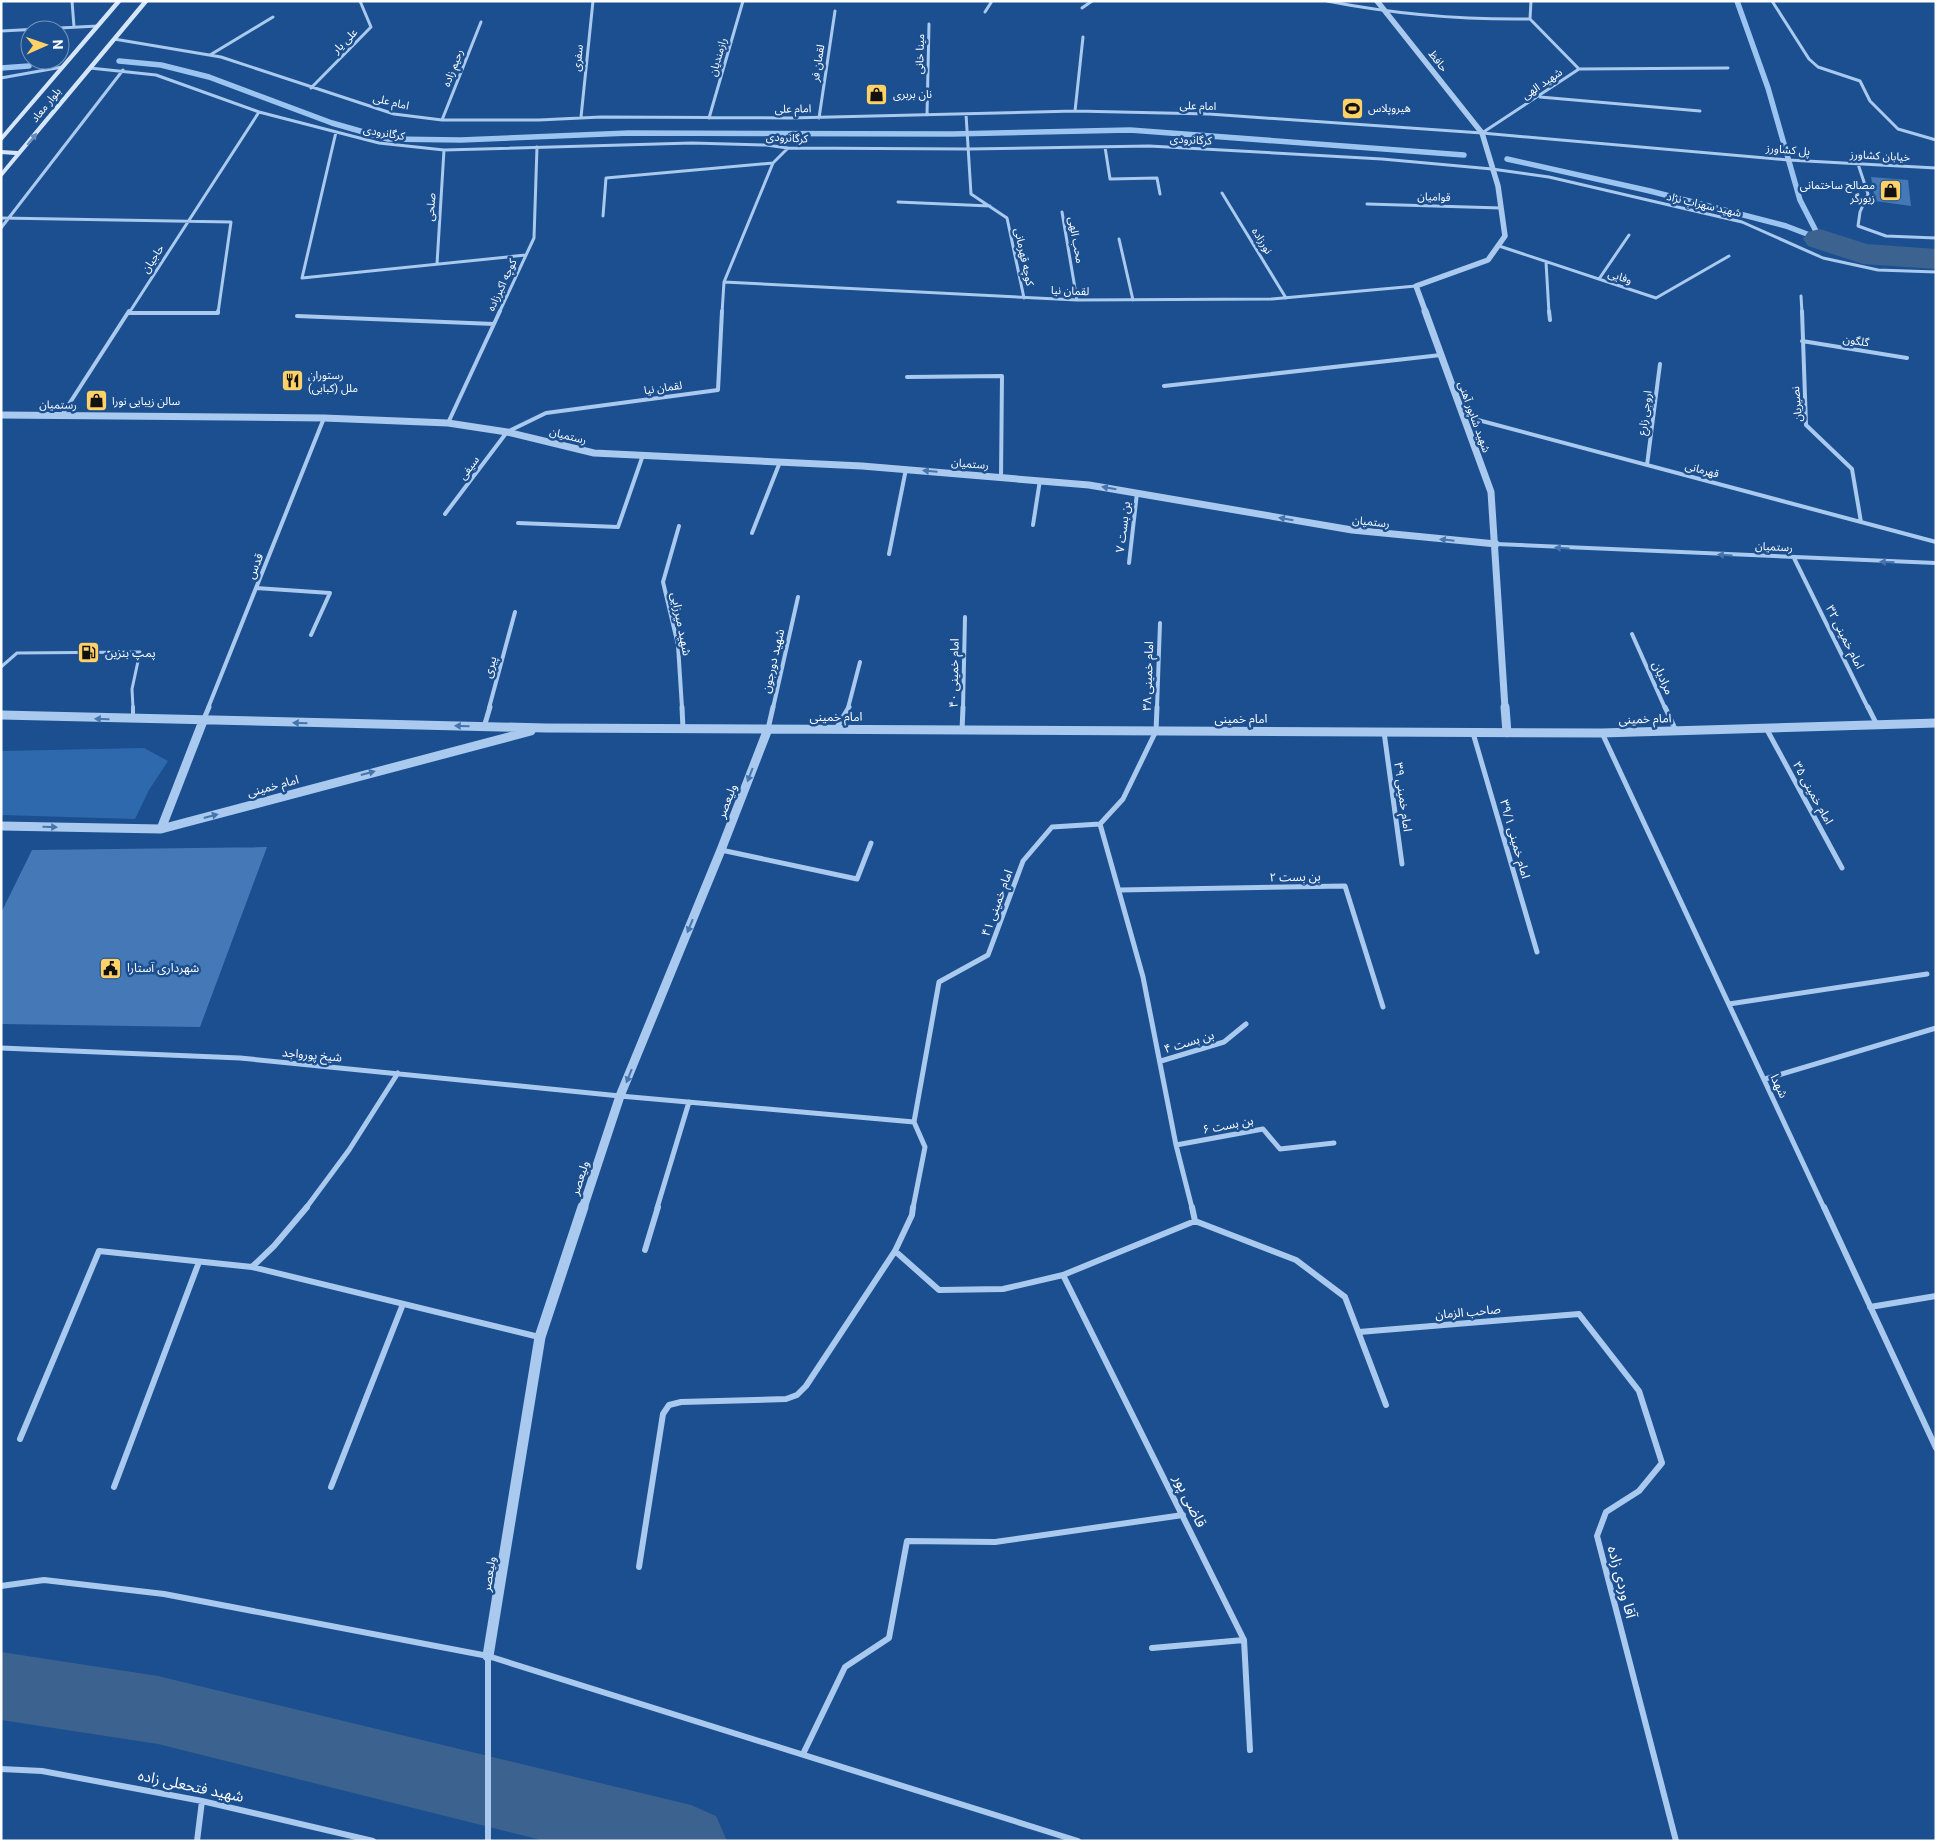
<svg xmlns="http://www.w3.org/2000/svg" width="1937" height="1842" viewBox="0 0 1937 1842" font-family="Roboto,'Noto Sans Arabic',sans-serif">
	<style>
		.green { fill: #2e69ad }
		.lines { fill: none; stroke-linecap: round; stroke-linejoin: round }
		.stream { stroke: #9cc4f0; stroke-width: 5.5 }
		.river { fill: #3c6290; fill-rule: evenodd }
		.building { fill: #4478b7 }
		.service-far1 { stroke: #a9c9ee; stroke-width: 3 }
		.service { stroke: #a9c9ee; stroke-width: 4 }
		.minor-far3 { stroke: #a9c9ee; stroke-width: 3 }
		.minor-far2 { stroke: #a9c9ee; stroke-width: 4 }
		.minor-far1 { stroke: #a9c9ee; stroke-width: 5 }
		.minor { stroke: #a9c9ee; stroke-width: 6 }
		.tertiary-far3 { stroke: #a9c9ee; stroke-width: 5.5 }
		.tertiary-far2 { stroke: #a9c9ee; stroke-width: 7 }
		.tertiary-far1 { stroke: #a9c9ee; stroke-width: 9 }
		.tertiary { stroke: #a9c9ee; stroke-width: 11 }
		.secondary { fill: #d6e6fa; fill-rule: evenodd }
		.oneway { fill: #668bba }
		.oneway2 { fill: #4674ac }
		.labels { text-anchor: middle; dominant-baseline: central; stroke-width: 5; stroke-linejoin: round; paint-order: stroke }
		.far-street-label { font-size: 11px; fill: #fff; stroke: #1b4f8f }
		.far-poi-label { font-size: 11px; fill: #fff; stroke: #1b4f8f; text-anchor: start }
		.street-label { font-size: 12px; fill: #fff; stroke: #1b4f8f }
		.poi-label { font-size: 12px; fill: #fff; stroke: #1b4f8f; text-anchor: start }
		.near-street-label { font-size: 15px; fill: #fff; stroke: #1b4f8f }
	</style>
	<rect width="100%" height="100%" fill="#1b4f8f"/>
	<!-- green -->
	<path class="green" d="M144,748L168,761L149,790L135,819L1,815V751Z"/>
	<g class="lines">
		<!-- stream -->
		<path class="stream" d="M1737,1L1768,88L1800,200L1820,239
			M119,61L161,65L209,77L332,123L388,139L461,140L629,133L952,134L1130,130L1464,155
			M1,68L29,66
			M1507,159L1650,191L1786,226L1820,239"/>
		<!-- river -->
		<path class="river" d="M1820,229L1867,244L1936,249V269L1863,264L1808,246L1803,239L1808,232Z
			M1,1652L158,1676L691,1805L716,1816L727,1841H545L158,1744L1,1720Z"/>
	</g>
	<!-- building -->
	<path class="building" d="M1871,177L1908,180L1911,206L1875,201Z
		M267,847L200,1027L1,1024V913L32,850Z"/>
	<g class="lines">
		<!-- service-far1 -->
		<path class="service-far1" d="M1,667L17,653L140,652L132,689L133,708"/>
		<!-- service -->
		<path class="service" d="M133,707V717"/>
		<!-- minor-far3 -->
		<path class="minor-far3" d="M72,1L74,27
			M1327,1C1394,14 1461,20 1530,19L1531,1
			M1772,1L1809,59L1818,67L1860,81L1870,101L1898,129L1936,140
			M1082,8L1092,1
			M985,12L992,1
			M1,31L98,26
			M114,39L221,57L394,114L442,120H539L601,117L790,118L1075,111L1209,114L1482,133L1788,160L1936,168
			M210,55L273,17
			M90,68L156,75L259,112L379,143L444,150L692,143L766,145L788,148L968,149L1149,146L1382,159L1492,169L1549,177L1742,222L1823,258L1878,270L1936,272
			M1579,69L1728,68
			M1,78L62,67
			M311,88L371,27L360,1
			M1540,97L1700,111
			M1075,111L1083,37
			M966,114L971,194L1007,218L1024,298
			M927,115L929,24
			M581,117L593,1
			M709,118L743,1
			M819,118L835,11
			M442,120L481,22
			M336,132L302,278L526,255
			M1482,133L1579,69L1530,19
			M1105,147L1110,179L1157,178L1160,194
			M1858,164L1868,194L1860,212L1858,226L1886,236L1936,238
			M1222,193L1286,298
			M898,202L990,206
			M1367,204L1501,208
			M1062,212L1077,300
			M603,216L606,178L773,163
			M1,218L231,222L218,313
			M1,228L123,70
			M1119,239L1133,300
			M1499,246L1656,298L1729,256
			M1546,262L1549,313
			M437,264L444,150
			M1599,279L1629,235
			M724,282L1077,300L1272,299L1416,286
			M1801,296L1802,313
			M129,313L259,112
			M499,313L534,238L537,147
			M722,313L724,282L773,163L788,148"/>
		<!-- minor-far2 -->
		<path class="minor-far2" d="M1549,311L1550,320
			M1802,311L1806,425L1852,469L1861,522
			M129,313H218V311
			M297,316L494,324
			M1802,341L1907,358
			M907,377L1002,376L1001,477
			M1164,386L1441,355
			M62,415L129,311
			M1463,416L1936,542
			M448,423L500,311
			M1647,465L1660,364
			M445,514L507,432L546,413L718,390L722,311
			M518,523L618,527L643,455
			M1033,525L1040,480
			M679,526L663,582L678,645L682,708
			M752,533L780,462
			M1496,544L1936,563
			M889,554L906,469
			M1794,558L1868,708
			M1129,563L1137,493
			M256,588L330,593L311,635
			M1632,634L1665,708
			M208,708L324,418
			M489,708L515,612
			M773,708L798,597
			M848,708L860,662
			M963,708L965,617
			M1157,708L1160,623"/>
		<!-- minor-far1 -->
		<path class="minor-far1" d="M682,707L683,729
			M1665,707L1676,731
			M1868,707L1877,725
			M203,721L209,707
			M484,727L490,707
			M1766,728L1842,868
			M768,729L773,707
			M836,729L849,707
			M962,730L963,707
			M1384,732L1402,864
			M1473,733L1537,952
			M1602,733L1824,1208
			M1100,824L1143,977L1176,1145L1192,1208
			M721,850L857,879L871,843
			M1119,890L1345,886L1383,1007
			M1729,1004L1927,974
			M1,1048L240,1058L620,1096L914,1122
			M1161,1061L1224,1042L1246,1024
			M1765,1079L1936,1028
			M914,1122L939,982L988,955L1023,861L1052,827L1100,824L1123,799L1156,731L1157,707
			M1176,1145L1263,1129L1280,1149L1334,1143
			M306,1208L349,1150L398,1073
			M657,1208L689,1102
			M913,1208L925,1147L914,1122"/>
		<!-- minor -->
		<path class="minor" d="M1192,1207L1195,1221
			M1824,1207L1936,1448
			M645,1250L658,1207
			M895,1251L939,1290L1003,1289L1063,1275L1195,1221L1296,1260L1345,1297L1386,1405
			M252,1267L539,1337
			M1063,1275L1244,1640L1250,1750
			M1870,1307L1936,1296
			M1359,1332L1579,1314L1639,1391L1662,1463L1639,1491L1606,1512L1597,1536L1676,1841
			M20,1439L99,1251L252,1267L274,1246L307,1207
			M114,1487L199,1262
			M331,1487L403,1304
			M639,1567L663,1414L669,1405L681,1402L786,1399L797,1395L806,1386L895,1251L912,1215L913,1207
			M1,1586L44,1580L164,1594L488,1656L1078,1841
			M1152,1648L1244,1640
			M488,1657V1841
			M803,1754L845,1667L889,1638L907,1541L995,1542L1183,1515
			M1,1769L42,1771L202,1801L373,1841
			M197,1841L202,1801"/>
		<!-- tertiary-far3 -->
		<path class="tertiary-far3" d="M1377,1L1482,133L1498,186L1505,236L1488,260L1416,286L1426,313"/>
		<!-- tertiary-far2 -->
		<path class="tertiary-far2" d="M1425,311L1491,492L1505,708
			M1,415L324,418L448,423L507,432L594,453L862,466L1089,485L1352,530L1496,544"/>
		<!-- tertiary-far1 -->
		<path class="tertiary-far1" d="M1505,707L1507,733
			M1,715L546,728L1602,733L1936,723
			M1,826L161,829L531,731
			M161,829L203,721
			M583,1208L620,1096L721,850L768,729"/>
		<!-- tertiary -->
		<path class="tertiary" d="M488,1656L540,1337L583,1207"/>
		<!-- secondary -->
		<path class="secondary" d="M116,1H122L1,142V136Z
			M143,1H149L1,178V172L15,155L1,154V150L18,151Z"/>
	</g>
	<!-- one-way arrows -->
	<defs><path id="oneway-solid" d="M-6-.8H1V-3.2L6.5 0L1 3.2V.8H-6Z" transform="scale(1.25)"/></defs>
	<use class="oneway" href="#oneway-solid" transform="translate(32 139) rotate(-51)"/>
	<g class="oneway2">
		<use href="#oneway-solid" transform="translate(930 471) rotate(-175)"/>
		<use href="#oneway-solid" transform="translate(1109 488) rotate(-170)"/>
		<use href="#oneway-solid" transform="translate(1286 519) rotate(-170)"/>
		<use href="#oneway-solid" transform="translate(1447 540) rotate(-174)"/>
		<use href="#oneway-solid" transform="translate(1562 548) rotate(-177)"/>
		<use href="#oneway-solid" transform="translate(1725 555) rotate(-177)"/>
		<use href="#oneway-solid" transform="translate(1887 562) rotate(-178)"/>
		<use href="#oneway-solid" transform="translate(102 719) rotate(-178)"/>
		<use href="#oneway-solid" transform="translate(300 723) rotate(-179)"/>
		<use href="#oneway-solid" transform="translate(462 726) rotate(-179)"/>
		<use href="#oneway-solid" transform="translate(368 773) rotate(-15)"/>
		<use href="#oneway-solid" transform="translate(750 775) rotate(111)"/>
		<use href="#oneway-solid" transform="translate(211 816) rotate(-15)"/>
		<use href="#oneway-solid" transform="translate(50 827) rotate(1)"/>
		<use href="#oneway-solid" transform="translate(690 926) rotate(112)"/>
		<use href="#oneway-solid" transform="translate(629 1076) rotate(112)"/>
	</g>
	<!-- icons -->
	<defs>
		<symbol id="shop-square" viewBox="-11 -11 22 22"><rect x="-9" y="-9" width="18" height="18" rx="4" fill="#ffd166" stroke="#1b4f8f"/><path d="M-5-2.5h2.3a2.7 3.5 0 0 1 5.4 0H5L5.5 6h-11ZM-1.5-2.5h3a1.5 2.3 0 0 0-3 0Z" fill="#111"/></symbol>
		<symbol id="stadium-square" viewBox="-11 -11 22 22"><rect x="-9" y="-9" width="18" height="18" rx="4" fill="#ffd166" stroke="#1b4f8f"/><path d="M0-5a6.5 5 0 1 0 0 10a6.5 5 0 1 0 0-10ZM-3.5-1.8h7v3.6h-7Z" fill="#111"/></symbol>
		<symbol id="restaurant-square" viewBox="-11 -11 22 22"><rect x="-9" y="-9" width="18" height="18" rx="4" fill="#ffd166" stroke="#1b4f8f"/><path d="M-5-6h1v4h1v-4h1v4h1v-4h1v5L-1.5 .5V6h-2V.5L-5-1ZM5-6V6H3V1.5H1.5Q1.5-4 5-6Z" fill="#111"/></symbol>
		<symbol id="fuel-square" viewBox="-11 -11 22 22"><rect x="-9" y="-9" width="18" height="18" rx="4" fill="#ffd166" stroke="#1b4f8f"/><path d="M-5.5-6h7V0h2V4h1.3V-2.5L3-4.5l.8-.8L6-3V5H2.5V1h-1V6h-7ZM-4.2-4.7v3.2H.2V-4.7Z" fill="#111"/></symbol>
		<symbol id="civic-square" viewBox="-11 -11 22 22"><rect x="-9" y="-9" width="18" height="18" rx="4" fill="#ffd166" stroke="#1b4f8f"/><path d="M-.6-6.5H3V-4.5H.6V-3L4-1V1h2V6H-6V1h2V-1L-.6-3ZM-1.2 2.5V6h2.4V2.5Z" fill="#111"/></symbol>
	</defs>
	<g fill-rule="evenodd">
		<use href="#shop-square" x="864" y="82" width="25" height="25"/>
		<use href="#stadium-square" x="1340" y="96" width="25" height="25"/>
		<use href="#shop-square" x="1878" y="178" width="25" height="25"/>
		<use href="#restaurant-square" x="280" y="368" width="25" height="25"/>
		<use href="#shop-square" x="84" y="388" width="25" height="25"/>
		<use href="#fuel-square" x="76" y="640" width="25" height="25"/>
		<use href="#civic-square" x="98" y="956" width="25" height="25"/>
	</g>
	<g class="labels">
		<!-- far-street labels -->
		<g class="far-street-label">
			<text transform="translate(345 41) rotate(-45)">علی یار</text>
			<text transform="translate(920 54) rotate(-88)">مینا خانی</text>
			<text transform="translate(718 57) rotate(-74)">رازمندیان</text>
			<text transform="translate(578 58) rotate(-84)">سفری</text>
			<text transform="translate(1438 61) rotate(52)">حافظ</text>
			<text transform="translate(818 63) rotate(-81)">لقمان فر</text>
			<text transform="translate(453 68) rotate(-69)">رحیم زاده</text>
			<text transform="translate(1542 84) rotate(-34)">شهید الهی</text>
			<text transform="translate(391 102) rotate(13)">امام علی</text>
			<text transform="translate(46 105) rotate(-51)">بلوار معاد</text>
			<text transform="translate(1198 106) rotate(2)">امام علی</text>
			<text transform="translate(793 109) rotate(-1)">امام علی</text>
			<text transform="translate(384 133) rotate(10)">کرگانرودی</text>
			<text transform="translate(787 138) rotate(3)">کرگانرودی</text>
			<text transform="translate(1191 140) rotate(3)">کرگانرودی</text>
			<text transform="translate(1788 150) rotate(5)">پل کشاورز</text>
			<text transform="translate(1880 156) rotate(3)">خیابان کشاورز</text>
			<text transform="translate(1434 197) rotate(2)">قوامیان</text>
			<text transform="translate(1704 205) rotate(13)">شهید سهراب نژاد</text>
			<text transform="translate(431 207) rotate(-86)">صلحی</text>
			<text transform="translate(1076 240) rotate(80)">محب الهی</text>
			<text transform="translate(1262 241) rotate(58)">نورزاده</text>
			<text transform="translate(1024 257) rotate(78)">کوچه قهرمانی</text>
			<text transform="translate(153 259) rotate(-57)">حاجیان</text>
			<text transform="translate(1620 277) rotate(18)">وفایی</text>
			<text transform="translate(502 285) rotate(-65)">کوچه اکبرزاده</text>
			<text transform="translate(1070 291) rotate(2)">لقمان نیا</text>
			<text transform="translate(1856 341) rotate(9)">گلگون</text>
			<text transform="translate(663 388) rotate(-8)">لقمان نیا</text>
			<text transform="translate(1797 404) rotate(-95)">نصیریان</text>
			<text transform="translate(58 405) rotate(1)">رستمیان</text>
			<text transform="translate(1645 413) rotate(-82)">اروجی زارع</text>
			<text transform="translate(1474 417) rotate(70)">شهید شاپور آهنی</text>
			<text transform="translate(568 436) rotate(14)">رستمیان</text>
			<text transform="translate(970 464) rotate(5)">رستمیان</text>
			<text transform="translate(469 468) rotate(-53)">سیفی</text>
			<text transform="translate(1702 470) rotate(15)">قهرمانی</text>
			<text transform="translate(1371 522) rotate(6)">رستمیان</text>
			<text transform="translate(1774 547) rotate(3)">رستمیان</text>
		</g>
		<!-- far-poi labels -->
		<g class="far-poi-label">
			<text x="893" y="94">نان بربری</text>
			<text x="1368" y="108">هیروپلاس</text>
			<text x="1875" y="185" text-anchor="end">مصالح ساختمانی<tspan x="1875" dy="13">زیورگر</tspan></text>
			<text x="308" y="375">رستوران<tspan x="308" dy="13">ملل (کبابی)</tspan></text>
			<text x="112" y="401">سالن زیبایی نورا</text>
		</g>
		<!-- street labels -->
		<g class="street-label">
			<text transform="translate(1123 527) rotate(-83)">بن بست ۷</text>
			<text transform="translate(255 566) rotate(-68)">قدس</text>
			<text transform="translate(681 624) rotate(79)">شهید میرزایی</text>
			<text transform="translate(1845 637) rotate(63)">امام خمینی ۳۲</text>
			<text transform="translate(773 661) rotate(-77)">شهید دورجون</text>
			<text transform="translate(490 667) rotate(-75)">پیری</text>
			<text transform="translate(954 673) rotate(-89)">امام خمینی ۴۰</text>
			<text transform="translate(1148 676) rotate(-88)">امام خمینی ۳۸</text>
			<text transform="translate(1663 678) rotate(66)">مرادیان</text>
			<text x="836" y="717">امام خمینی</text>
			<text x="1241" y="719">امام خمینی</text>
			<text transform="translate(1645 719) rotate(-2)">امام خمینی</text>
			<text transform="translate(273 786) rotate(-15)">امام خمینی</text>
			<text transform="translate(1813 793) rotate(61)">امام خمینی ۳۵</text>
			<text transform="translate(1403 797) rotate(82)">امام خمینی ۳۹</text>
			<text transform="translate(727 801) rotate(-69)">ولیعصر</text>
			<text transform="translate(1515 839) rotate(74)">امام خمینی ۳۹/۱</text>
			<text transform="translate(1295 877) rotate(-1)">بن بست ۲</text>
			<text transform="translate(997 903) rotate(-70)">امام خمینی ۴۱</text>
			<text transform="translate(1189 1042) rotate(-17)">بن بست ۴</text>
			<text transform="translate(312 1055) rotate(5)">شیخ پورواجد</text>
			<text transform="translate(1779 1086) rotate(65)">شهدا</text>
			<text transform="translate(1228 1125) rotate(-11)">بن بست ۶</text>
			<text transform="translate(580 1178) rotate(-72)">ولیعصر</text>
			<text transform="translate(1468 1312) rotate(-5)">صاحب الزمان</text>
			<text transform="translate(489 1574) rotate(-81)">ولیعصر</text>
		</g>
		<!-- poi labels -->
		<g class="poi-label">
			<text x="105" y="653">پمپ بنزین</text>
			<text x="127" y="968">شهرداری آستارا</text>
		</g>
		<!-- near-street labels -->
		<g class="near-street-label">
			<text transform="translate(1190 1501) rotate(64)">قاضی پور</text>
			<text transform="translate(1622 1582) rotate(75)">آقا وردی زاده</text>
			<text transform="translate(191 1786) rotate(12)">شهید فتحعلی زاده</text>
		</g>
	</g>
	<!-- border -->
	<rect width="1937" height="1842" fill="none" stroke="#ffffff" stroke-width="5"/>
	<!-- north arrow -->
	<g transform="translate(45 45) rotate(88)"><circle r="24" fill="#1b4f8f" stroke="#7695bc"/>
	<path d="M0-4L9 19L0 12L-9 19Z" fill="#ffd166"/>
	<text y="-8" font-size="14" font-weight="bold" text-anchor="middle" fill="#ffffff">N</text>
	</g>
</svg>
